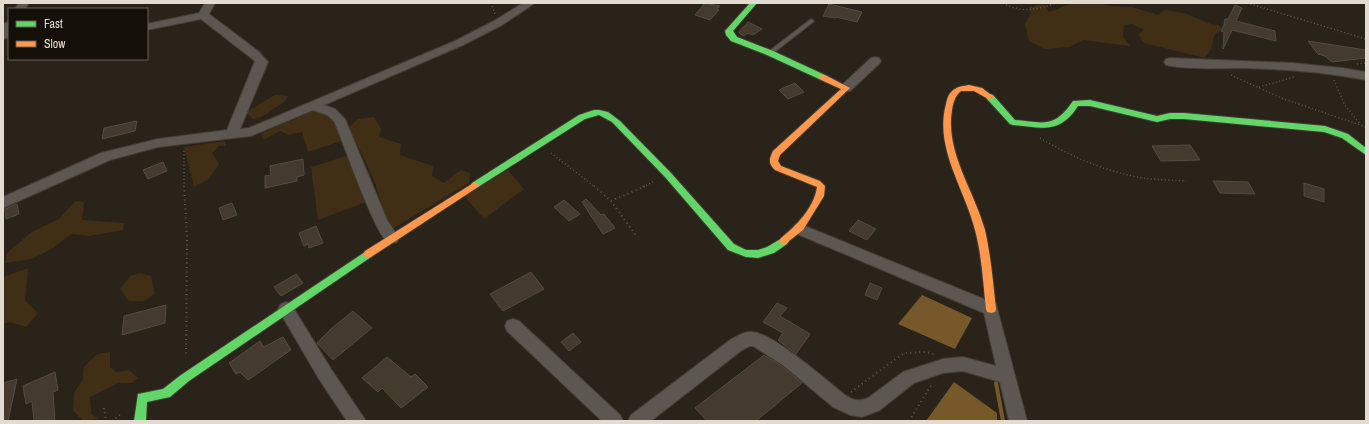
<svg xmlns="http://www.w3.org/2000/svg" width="1369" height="424" viewBox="0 0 1369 424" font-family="'Archivo Narrow',sans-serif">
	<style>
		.green { fill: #412f15 }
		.water { fill: #76582b }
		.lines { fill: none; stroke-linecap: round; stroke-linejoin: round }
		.stream { stroke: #76582b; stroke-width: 4 }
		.building { fill: #443a2e; stroke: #524c43 }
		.lane-casing { stroke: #443e37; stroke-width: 2 }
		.street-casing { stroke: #443e37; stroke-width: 2 }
		.fast-casing { stroke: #443e37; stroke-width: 2 }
		.slow-casing { stroke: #443e37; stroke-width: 2 }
		.path-far1 { stroke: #5d5851; stroke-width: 1.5; stroke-dasharray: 1 2.5; stroke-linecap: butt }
		.path { stroke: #5d5851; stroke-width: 2; stroke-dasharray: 1 3.5; stroke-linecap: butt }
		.lane { fill: #5c5750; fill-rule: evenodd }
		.street { fill: #5c5750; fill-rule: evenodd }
		.fast { fill: #63d668; fill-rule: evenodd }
		.slow { fill: #ff974d; fill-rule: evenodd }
	</style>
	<rect width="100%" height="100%" fill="#2a231a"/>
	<!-- green -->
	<path class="green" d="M1074,3H1099L1111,6L1132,7L1158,15L1164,10L1184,13L1211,24L1219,25L1222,29L1214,36L1211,49L1205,58L1144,43L1138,35L1144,30L1133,24L1124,25L1123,37L1130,46L1083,40L1069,47L1045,49L1029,41L1025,24L1031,14L1029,7L1044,4L1047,7L1048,12C1058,10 1065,5 1074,3Z
		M275,95L288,96C284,104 280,104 273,109C264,115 264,117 253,119L246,112Z
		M322,110L333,118L344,140L308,152L302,132L289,135L280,131L263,140L261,134L284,123L297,119V116L312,111Z
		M374,117L381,129L379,137L401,144L400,155L433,166L432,176L444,183L461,170L470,173L469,183L392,229L387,221L374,180L349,127L358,119Z
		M225,141L226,146H219L212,153L219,164L209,179L194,187L184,147Z
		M350,155L369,201L318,220L311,167Z
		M507,169L524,189L484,219L464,196Z
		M75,201L84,202L82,220L124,223L123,230L89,236L71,234L53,248L32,259L5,263L8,252L32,232L59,219Z
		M28,268L25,301L38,313L26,327L10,322L3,324V277Z
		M140,273L151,276L155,294L144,301H129L120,289L130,276Z
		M110,352V367L116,372L129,370L138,378L131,383H118L90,397L91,413L98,419L83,421L73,410L74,393L83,379L84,367L97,354Z"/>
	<!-- water -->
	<path class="water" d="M922,295L972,318L955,349L898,324Z
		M954,382L997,413V421H926Z"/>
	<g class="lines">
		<!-- stream -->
		<path class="stream" d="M996,383L1003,421"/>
	</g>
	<!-- building -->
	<path class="building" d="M705,3L720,6L717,9L719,10L710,20L695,15Z
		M829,4L862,12L857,22L836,17V18L823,16Z
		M1235,5L1242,8L1236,21L1275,31L1276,41L1232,30L1223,49L1224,32L1221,31L1224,25L1225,19H1228Z
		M748,22L762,29L753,35L748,33L744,36L740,34L739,32Z
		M1308,41L1366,50V58L1332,62L1325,56L1318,54Z
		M795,83L804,92L788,99L779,90Z
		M137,121L135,131L102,139L104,128Z
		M1190,145L1200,160L1161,161L1152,146Z
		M303,159L304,175L297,177V181L265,188V176L271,175L270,166Z
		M163,162L167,171L148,179L143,170Z
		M1213,181L1248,182L1255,194L1220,193Z
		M1304,183L1324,189V202L1304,196Z
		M586,199L601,215L604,214L615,228L603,234L582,202Z
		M564,200L580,214L569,221L554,207Z
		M232,203L237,215L223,220L219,208Z
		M17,204L19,214L6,219L5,209Z
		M858,220L876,229L867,240L849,231Z
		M316,226L323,243L309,248L308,244L304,246L299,233Z
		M531,272L544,289L503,311L490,294Z
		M296,274L303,283L281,296L274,287Z
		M870,283L882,288L877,300L865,295Z
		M777,303L787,308L780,316L810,334L796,354L778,340L783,333L763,322Z
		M166,305L165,323L122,335L124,316Z
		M353,311L372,328L333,360L317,343L332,328Z
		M573,333L581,342L569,351L561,342Z
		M283,337L291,350L248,380L240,372L236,374L229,363L260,341L264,347Z
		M764,355L782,366L802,383L756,421H707L695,408Z
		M387,357L411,377L415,374L428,387L401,408L382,388L378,392L362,378Z
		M55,372L58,390L53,392L55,421H34L32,401L26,404L23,386Z
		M17,379L8,421H3V383Z"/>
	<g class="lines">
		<defs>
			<path id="lane" d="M811,19L814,21L813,22L772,54H768V52Z"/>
			<path id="street" d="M19,3H29L25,9H15Z
				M205,3H215L209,14L258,51L268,62L240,129L249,128L455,41L494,21L523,3H535L502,25L463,45L324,105L335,109L345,119L387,220L399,238L397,242C394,243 391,244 388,242C375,235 343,141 334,121L327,115L313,110L251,136L158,147L110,160L3,208V197L101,153L158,139L227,130L255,61L201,19L147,30V24L199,13Z
				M9,22V35L7,38L3,39V26L5,23Z
				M875,57L879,58L881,61L879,64L850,91H842L840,88L842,85L871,58Z
				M1170,58L1293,63L1342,68L1366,72V80C1325,72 1284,69 1242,68C1219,68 1187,70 1166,65L1164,62L1166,59Z
				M800,224L996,304L1027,421H1009L1000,382L963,371L943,373L914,383L880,410L862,417L850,415L833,407L783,365L753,346H750L742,350L651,421H628L631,415L730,340C738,336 745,331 753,332C774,334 827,381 845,395C853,400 859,402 868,398L903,372L943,359L963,357L996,366L984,313L795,233L793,229L795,225Z
				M286,302L291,304L331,369L366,421H347L319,379L281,314L278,309L281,304Z
				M513,319L519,321L620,415L623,421H602L507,331L505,326L507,321Z"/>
			<path id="fast" d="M750,3H757L733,31L737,37L773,51L825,75V79H819L767,55L731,41L726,35L725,31Z
				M990,94L993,95L1015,120C1044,123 1055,128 1073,101L1090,100L1157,116L1170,113H1184L1325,126L1348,134L1366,148V155L1342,138L1324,132L1184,119H1170L1157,122L1090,106H1078C1060,134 1043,128 1013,125L1010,124L987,99L986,97L987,95Z
				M594,110H599L608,112L620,121L671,173L734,244L746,250H758L767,247L784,237L787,238L789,241L787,244L774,253L758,258L746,257L728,250L665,177L612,122L599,115L585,119L478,187H472L471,185L472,183L579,115Z
				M368,250L371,251L373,254L371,257L189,381L170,397L147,402L146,421H134L138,394L163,389L181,375Z"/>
			<path id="slow" d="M819,75H825L850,88L780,155L778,161L781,166L820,181L825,186L824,196L803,230L784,245L781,244L779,241L781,238C796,226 814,208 817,187L775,170C768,164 769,159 773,151L841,89L819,79Z
				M969,85L982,88L994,97L990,100L974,91H961C955,96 953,103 952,110C945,152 974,190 985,230C991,256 993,283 996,309L995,312L991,313L987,312L986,309C983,283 982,256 975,230C965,189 934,148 946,104C947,99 949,92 955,89C959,86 964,86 969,85Z
				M475,182L479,185L478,187L371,257H365L363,254L365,251Z"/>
		</defs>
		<!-- lane casing -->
		<use href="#lane" class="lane-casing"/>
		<!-- street casing -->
		<use href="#street" class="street-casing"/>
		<!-- fast casing -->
		<use href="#fast" class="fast-casing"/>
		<!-- slow casing -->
		<use href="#slow" class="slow-casing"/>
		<!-- path-far1 -->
		<path class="path-far1" d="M491,3L495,14
			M1003,3C1022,14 1037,9 1057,3
			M1247,3L1366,39
			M1357,64L1366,63
			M1231,75L1281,98L1366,127
			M1334,80L1344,104L1360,124
			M1259,87L1294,77
			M1040,138C1070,156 1102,170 1137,177C1153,180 1170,180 1186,181
			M551,153L595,187
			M184,187V149
			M643,187L653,182"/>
		<!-- path -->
		<path class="path" d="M184,186L187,238L186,356
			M594,186L611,201L637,237
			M611,201L645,186
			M851,392L904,353L927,352L936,355
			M104,408L106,421
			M112,421L122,413
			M909,421L932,384"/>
		<!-- lane -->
		<use href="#lane" class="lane"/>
		<!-- street -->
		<use href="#street" class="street"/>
		<!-- fast -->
		<use href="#fast" class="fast"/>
		<!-- slow -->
		<use href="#slow" class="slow"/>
	</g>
	<!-- border -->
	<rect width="1369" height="424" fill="none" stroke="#e3dbd0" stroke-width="8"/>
	<!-- legend -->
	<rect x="8" y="8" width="140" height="52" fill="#140f07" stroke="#676157"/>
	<rect x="16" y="21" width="20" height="6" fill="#63d668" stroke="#676157"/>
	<text x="44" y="28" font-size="12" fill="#e3dbd0">Fast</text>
	<rect x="16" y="41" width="20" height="6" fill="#ff974d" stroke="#676157"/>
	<text x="44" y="48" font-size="12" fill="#e3dbd0">Slow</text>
</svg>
